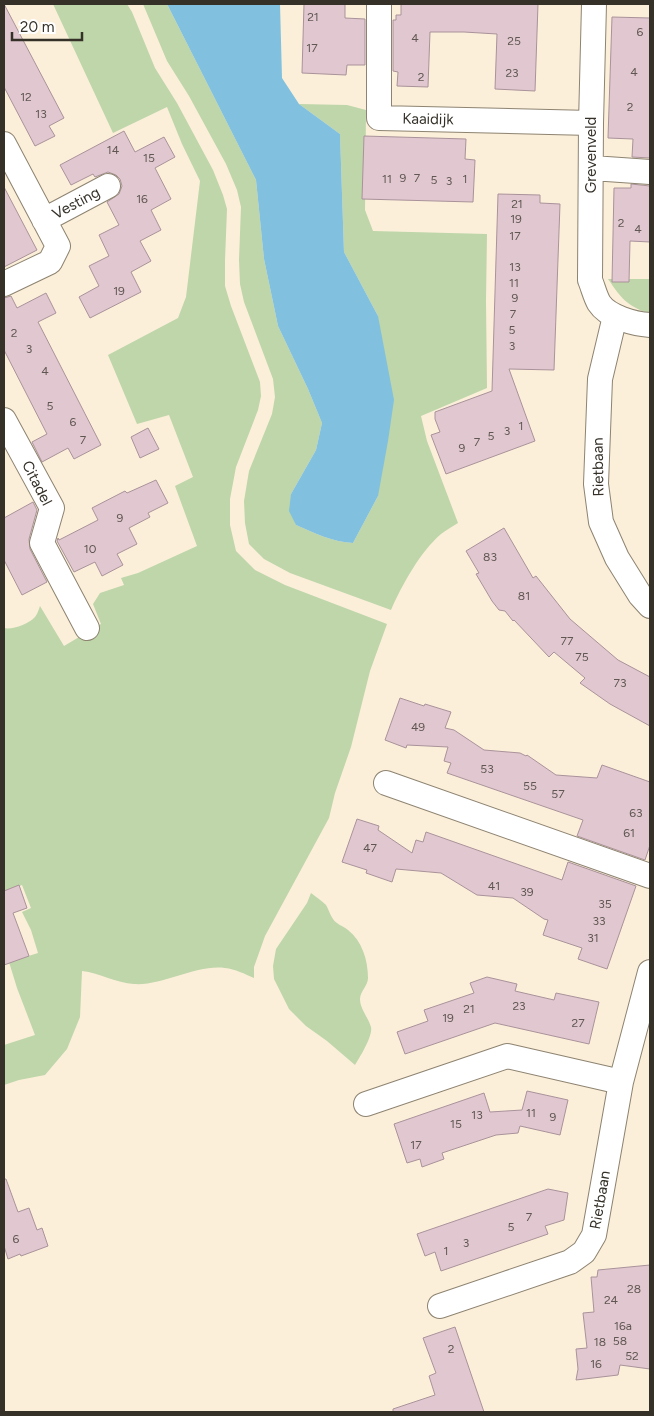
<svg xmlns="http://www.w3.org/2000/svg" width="654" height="1416" viewBox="0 0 654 1416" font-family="Figtree,sans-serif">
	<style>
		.green { fill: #bed6a9 }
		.water { fill: #81c1df }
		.building { fill: #e1c8d0; stroke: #aa929a }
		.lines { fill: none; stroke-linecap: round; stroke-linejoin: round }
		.minor-casing { stroke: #8d8370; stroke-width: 26 }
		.minor { stroke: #fff; stroke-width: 24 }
		.labels { text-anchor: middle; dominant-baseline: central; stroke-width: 4; stroke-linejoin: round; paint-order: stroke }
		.number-label { font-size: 12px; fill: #605753 }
		.street-label { font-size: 15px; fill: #353129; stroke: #fff }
	</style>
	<rect width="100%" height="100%" fill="#fbefda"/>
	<!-- green -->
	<path class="green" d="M53,4H127L132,12L155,68L177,103L213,170L223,195L227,209L225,260V286L231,306L260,382L261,396L258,410L236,467L230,499V525L236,551L255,570L285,585L387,624L370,671L351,747L335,793L329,818L265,936L254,967V978C245,974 235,969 225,968C197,964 163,986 134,984C116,983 100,973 82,971L80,1017L67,1049L45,1075L19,1080L4,1085V1045L35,1035L17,988L9,962L38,953L31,930L22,912L31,908L22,885L4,892V628C12,630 29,624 35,617C37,615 39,609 40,606L64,646L101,624L93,604L100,593L124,585L121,578L138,573L197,546L175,486L193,477L169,415L137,424L108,355L178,318L186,297L200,181L182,144L167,107L113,133Z
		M143,4H167L256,180L264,259L278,326L308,389L322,423L316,450L291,494L296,525C314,533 333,542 353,543L378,496V316L344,252L340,134L299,104L347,105L366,110L365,210L373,231L487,234L486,301L487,388L421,416L427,441L458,523C452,527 446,530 441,534C420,552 402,585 391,610L290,573L264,559L249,544L245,523L244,501L249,471L272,414L275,397L273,379L244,302L240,284L239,260L241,207L237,190L226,164L189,96L167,61Z
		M608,279H650V314C626,305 622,299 608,279Z
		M311,893C316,897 322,901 326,905C329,910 330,915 333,919C336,924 343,926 348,930C362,941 368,960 368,978C368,986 360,991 360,999C360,1009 368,1017 371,1027C373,1036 360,1057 355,1065L327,1041L306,1026L289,1009L274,979L273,966L276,949L307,903Z"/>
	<!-- water -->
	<path class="water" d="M167,4H280L282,78L299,104L340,134L344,252L378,316L394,400L388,441L378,496L353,543C333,542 314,533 296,525L289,511L291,494L316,450L322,423L308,389L278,326L264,259L256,180Z"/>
	<!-- building -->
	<path class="building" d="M4,4L64,118L49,126L55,136L35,146L4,87Z
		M304,4H345V18L365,19V65H347L346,75L302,73Z
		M401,4H538L535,91L495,89L497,34L464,32H430L428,87L397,86L398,72L393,71V20H396V15H401Z
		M612,17L650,18V158L632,157L633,139L608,138Z
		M124,131L135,152L164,137L175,157L155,168L171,199L151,210L161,230L140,241L151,261L131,272L141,292L90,318L79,297L99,286L89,266L109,256L99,235L119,225L107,202L119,194L122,186L120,179L116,175L108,172L95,177L93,174L71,185L60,165Z
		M364,136L466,139L465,159L475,160L473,202L362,199Z
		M631,184L650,186V242L630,241L629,282H612L614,188H631Z
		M4,187L37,250L4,267Z
		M498,194L540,195V203L560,204L554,370L509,369L535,441L446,474L431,435L440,432L435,419V412L492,391Z
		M46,293L56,313L38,322L101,445L74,459L68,448L42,462L32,442L47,434L4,350V298L11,296L17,308Z
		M148,428L159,449L140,458L131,437Z
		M156,480L168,503L148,513L150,517L129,528L137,544L117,554L123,565L102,576L95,562L74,572L57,541L58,538L59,540L98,520L92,508L125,491L127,493Z
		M33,502L37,510L29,539L30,549L47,582L22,595L4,560V518Z
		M504,528L533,578L536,576L570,619L618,660L650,677V726L610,704L580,683L585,678L554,652L549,657L514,620L513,621L505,611L499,610L492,601L476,574L479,573L466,551Z
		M400,698L424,706L425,704L451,712L445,728L454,730L484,750L520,753L526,756L527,755L556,775L597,778L602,765L650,782V845L645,860L577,836L583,820L447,773L451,763L444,761L448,747L407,745L406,748L385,740Z
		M357,819L379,826L378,830L412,853L416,840L423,842L426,832L562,880L568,862L636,886L607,969L578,959L582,948L543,935L548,920L544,919L513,898L477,895L441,873L396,869L392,882L366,873L367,870L342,862Z
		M19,885L27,908L13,913L29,956L4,965V891Z
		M487,977L517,984L515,991L554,1000L556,993L599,1002L589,1044L495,1023L405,1054L397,1032L428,1021L424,1010L474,993L470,983Z
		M527,1091L568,1100L560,1135L520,1126L518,1133L496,1135L442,1153L444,1159L422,1167L420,1159L407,1163L394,1124L484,1093L490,1112L522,1110Z
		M4,1179H6L18,1212L29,1208L37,1230L42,1228L48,1246L21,1256L20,1254L8,1259L4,1246Z
		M548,1189L568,1193L564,1220L545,1226L548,1234L441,1271L435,1252L425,1256L417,1234Z
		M650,1265V1369L620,1365L618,1375L576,1380L578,1369L576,1349L587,1348L583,1313L594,1312L591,1277H597L598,1270Z
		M455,1327L484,1412H393V1409L435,1395L429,1376L436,1373L423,1338Z"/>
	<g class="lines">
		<defs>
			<path id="minor" d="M379,4V118L591,123
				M594,4L591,123L590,280C593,287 595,296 599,303C608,317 634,324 650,325
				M4,144L58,246L50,262L4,284
				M592,168L650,172
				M44,220L108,186
				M615,316L600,379L596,484L601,522L617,558L640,595L650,606
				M4,420L52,508L42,543L87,628
				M386,783L650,876
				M366,1104L507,1056L621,1082
				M440,1306L570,1262L584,1252L594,1235L621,1082L650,972"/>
		</defs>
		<!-- minor casing -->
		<use href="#minor" class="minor-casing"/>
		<!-- minor -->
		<use href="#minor" class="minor"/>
	</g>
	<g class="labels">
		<!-- number labels -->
		<g class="number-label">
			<text x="313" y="17">21</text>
			<text x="640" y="32">6</text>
			<text x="415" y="38">4</text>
			<text x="514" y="41">25</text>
			<text x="312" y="48">17</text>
			<text x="634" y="72">4</text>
			<text x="512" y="73">23</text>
			<text x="421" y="77">2</text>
			<text x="26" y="97">12</text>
			<text x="630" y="107">2</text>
			<text x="41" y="114">13</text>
			<text x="113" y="150">14</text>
			<text x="149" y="158">15</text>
			<text x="403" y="178">9</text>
			<text x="417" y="178">7</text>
			<text x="387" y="179">11</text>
			<text x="465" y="179">1</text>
			<text x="434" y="180">5</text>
			<text x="449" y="181">3</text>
			<text x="142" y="199">16</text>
			<text x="517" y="204">21</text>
			<text x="516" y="219">19</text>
			<text x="621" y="223">2</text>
			<text x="638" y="229">4</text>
			<text x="515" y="236">17</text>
			<text x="515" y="267">13</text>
			<text x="514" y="283">11</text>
			<text x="119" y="291">19</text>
			<text x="515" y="298">9</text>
			<text x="513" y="314">7</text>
			<text x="512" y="330">5</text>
			<text x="14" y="333">2</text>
			<text x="512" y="346">3</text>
			<text x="29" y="349">3</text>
			<text x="45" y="371">4</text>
			<text x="50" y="406">5</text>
			<text x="73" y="422">6</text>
			<text x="521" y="426">1</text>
			<text x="507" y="431">3</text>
			<text x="491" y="436">5</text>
			<text x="83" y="440">7</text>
			<text x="477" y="442">7</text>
			<text x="462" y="448">9</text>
			<text x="120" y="518">9</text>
			<text x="90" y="549">10</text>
			<text x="490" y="557">83</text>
			<text x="524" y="596">81</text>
			<text x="567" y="641">77</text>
			<text x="582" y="657">75</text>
			<text x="620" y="683">73</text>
			<text x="418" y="727">49</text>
			<text x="487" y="769">53</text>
			<text x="530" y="786">55</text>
			<text x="558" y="794">57</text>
			<text x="636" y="813">63</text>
			<text x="629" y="833">61</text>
			<text x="370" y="848">47</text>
			<text x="494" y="886">41</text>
			<text x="527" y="892">39</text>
			<text x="605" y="904">35</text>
			<text x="599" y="921">33</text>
			<text x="593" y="938">31</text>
			<text x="519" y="1006">23</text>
			<text x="469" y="1009">21</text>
			<text x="448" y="1018">19</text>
			<text x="578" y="1023">27</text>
			<text x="531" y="1113">11</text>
			<text x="477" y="1115">13</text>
			<text x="553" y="1117">9</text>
			<text x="456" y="1124">15</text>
			<text x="416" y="1145">17</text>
			<text x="529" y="1217">7</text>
			<text x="511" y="1227">5</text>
			<text x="16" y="1239">6</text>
			<text x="466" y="1243">3</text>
			<text x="446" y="1251">1</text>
			<text x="634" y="1289">28</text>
			<text x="611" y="1300">24</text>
			<text x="623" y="1326">16a</text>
			<text x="620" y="1341">58</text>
			<text x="600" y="1342">18</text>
			<text x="451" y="1349">2</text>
			<text x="632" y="1356">52</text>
			<text x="596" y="1364">16</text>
		</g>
		<!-- street labels -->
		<g class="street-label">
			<text transform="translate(428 119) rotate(1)">Kaaidijk</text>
			<text transform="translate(591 155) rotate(-90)">Grevenveld</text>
			<text transform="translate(76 203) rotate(-28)">Vesting</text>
			<text transform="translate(598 467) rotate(-91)">Rietbaan</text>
			<text transform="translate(37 483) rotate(63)">Citadel</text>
			<text transform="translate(600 1200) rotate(-80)">Rietbaan</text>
		</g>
	</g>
	<!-- border -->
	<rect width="654" height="1416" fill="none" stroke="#353129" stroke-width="10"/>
	<!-- scale -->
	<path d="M12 32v8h70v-8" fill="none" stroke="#353129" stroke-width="2.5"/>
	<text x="20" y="32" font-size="15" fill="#353129" stroke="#ffffff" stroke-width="4" paint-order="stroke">20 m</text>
</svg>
